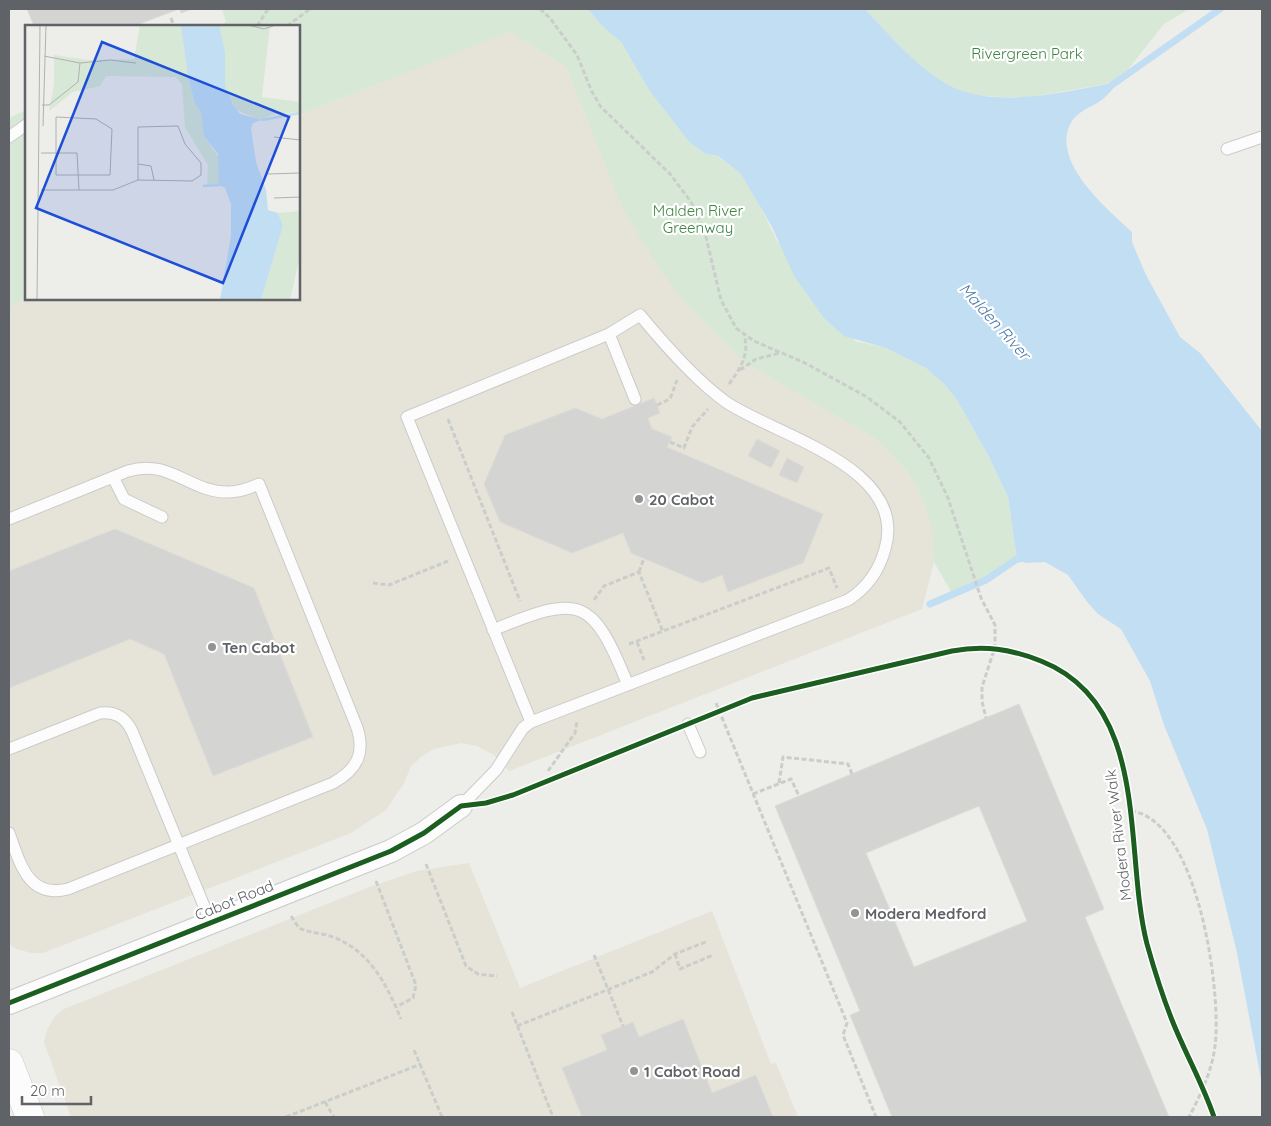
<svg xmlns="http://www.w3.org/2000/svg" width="1271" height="1126" viewBox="0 0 1271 1126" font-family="Quicksand,sans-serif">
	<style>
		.commercial { fill: #e6e3d8 }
		.green { fill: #d8e8d6 }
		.water { fill: #c2def3 }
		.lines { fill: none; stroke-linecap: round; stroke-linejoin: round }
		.stream { stroke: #c2def3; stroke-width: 7 }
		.building { fill: #d4d4d2; stroke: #dcdcd8; fill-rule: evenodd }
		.lane-casing { stroke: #cbcbca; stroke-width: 13 }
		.street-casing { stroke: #cbcbca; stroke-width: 24 }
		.secondary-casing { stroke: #cacbca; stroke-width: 29 }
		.path { stroke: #cacecb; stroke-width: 3; stroke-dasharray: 5 2.5; stroke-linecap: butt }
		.lane { stroke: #fcfcfc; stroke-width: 11 }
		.street { stroke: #fcfcfc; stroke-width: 22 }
		.secondary { stroke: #fcfcfc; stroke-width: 28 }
		.cycleway-casing { stroke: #fff; stroke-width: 8 }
		.cycleway { stroke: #1b5e20; stroke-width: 5 }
		.poi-dot { fill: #919394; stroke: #fff; stroke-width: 2 }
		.labels { text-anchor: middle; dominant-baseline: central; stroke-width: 4.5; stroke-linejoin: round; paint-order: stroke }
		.park-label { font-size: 15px; fill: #3f8542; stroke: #fff }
		.poi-label { font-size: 15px; font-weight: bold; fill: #5f6266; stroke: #fff; text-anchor: start }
		.street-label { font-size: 15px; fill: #5f6266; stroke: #fff }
		.water-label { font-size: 16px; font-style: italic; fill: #4c79a9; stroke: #fff }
		.inset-river { fill: none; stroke: #c2def3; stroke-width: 2.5 }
		.inset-road { fill: none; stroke: #b0b1b1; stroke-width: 1 }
		.view { fill: #1d4ed8; fill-opacity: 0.15; stroke: #1d4ed8; stroke-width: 2.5 }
		.inset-edge { fill: none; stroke: #5f6266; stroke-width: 2.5 }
	</style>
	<rect width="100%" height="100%" fill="#edede9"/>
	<!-- commercial -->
	<path class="commercial" d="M510,32L566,67L621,205L684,302L745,363L876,439L907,471L923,499L932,531L934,562L922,609L509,771L494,755L477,746L461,743L434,749L422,756L411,766L404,783L386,810L351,833L43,953H31L14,948L9,943V308L26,297V299H299V115Z
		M469,863L520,988L712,911L771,1064L776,1063L798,1117H71L44,1042L47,1030L55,1016L64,1009L367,888L417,871Z"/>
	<!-- green -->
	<path class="green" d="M222,9H588L602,26L621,42L649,90L689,142L706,154L717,156L741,174L753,192L777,241L855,341L886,348L926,368L944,384L957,400L989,457L1008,497L1017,559L986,580L953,595L934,562L932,531L923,499L907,471L876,439L745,363L684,302L652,257L621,205L566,67L510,32L299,115V26H218L226,22Z
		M865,9H1189L1164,24L1126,72L1112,83L1031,97H999L971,95L941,82L912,59Z
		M26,110V297L9,308V118Z"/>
	<!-- water -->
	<path class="water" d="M588,9H865C889,34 911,61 940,80C989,113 1065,91 1119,82C1114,87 1109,94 1103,99C1093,107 1080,109 1072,121C1048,160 1107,209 1132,232V242L1146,275L1180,337L1200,353L1262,431V1084L1237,953L1207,829L1164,725L1150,681L1121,629L1098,614L1088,603L1068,575L1045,562L1026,563L1017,559L1008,497L989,457L957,400L944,384L926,368L886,348L844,336L824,318L794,276L772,227L741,174L718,156L706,154L689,142L649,90L621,42L602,26Z"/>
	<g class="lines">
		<!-- stream -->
		<path class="stream" d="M1112,85L1220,9
			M930,604L986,580L1017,559L1026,558"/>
	</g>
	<!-- building -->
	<path class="building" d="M27,9H179L134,26H34Z
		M180,9H192L181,13Z
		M654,398L660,413L648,418L652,429L672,437L667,447L823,514L803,563L728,592L722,575L702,583L631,553L623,533L572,553L500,522L484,484L505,435L575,408L602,419Z
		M757,439L780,451L771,468L748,456Z
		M787,458L804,467L797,483L779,475Z
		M115,529L254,588L313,737L213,776L164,654L130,639L9,688V571Z
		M1019,704L1104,909L1085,917L1169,1117H892L850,1015L860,1011L775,806ZM979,806L1027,921L914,967L866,853Z
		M683,1019L712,1093L756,1075L773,1117H582L562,1068L607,1050L601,1035L633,1022L639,1037Z"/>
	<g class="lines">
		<defs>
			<path id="lane" d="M9,137L26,125
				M1227,149L1262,137
				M640,315C664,344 695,380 726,402C776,436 909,467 885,549C879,571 867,588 848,600L531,722L407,417L609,334Z
				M609,334L635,399
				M113,477L124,499L162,517
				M9,519L128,471C170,458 190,493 229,492C240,492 250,488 259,484L356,725C366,752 358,769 333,783L68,889C28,899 20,863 9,833
				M493,630C580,594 592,596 628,685
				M688,724L700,752
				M9,749L100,713C115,711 125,717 132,731L211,923
				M461,806L496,770L523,728L531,722"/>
			<path id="street" d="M9,1003L391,851L424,833L461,806"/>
			<path id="secondary" d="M9,1063L30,1117"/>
		</defs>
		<!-- lane casing -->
		<use href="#lane" class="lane-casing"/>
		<!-- street casing -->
		<use href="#street" class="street-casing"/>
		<!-- secondary casing -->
		<use href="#secondary" class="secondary-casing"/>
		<!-- path -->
		<path class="path" d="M540,9L550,18L577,55L592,92L601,107L670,174L691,202L705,233L721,300L736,328L754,341L805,363L867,397L900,422L929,458L948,498L981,598L995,625V647L982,687V701L986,718
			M171,18L174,26
			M257,26L268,9
			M287,26L310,9
			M740,370L756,359L780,353
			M729,384C740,369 750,354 744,335
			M657,405L670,399L677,380
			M448,419L520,601
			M670,442L684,448L692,427L708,409
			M639,572L644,558
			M373,583L389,585L448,561
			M594,600L604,586L639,572L663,632
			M637,642L644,660
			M629,644L829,568L837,588
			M716,703L847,1023L843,1035L876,1117
			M548,771L575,733L577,721
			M779,783L783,757L848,764L852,774
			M753,794L791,779L799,796
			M1131,811C1198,819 1222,993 1215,1046C1212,1071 1200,1096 1189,1117
			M426,864L466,966L478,974L497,976
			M376,881L416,985L413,998L396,1007
			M291,916L299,928C309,933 322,933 333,937C370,951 387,985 401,1019
			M675,954L680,969L713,955
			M594,955L623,1026
			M512,1012L553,1117
			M517,1026L652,972L675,954L708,941
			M414,1050L442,1117
			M325,1102L334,1117
			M286,1117L421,1064"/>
		<!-- lane -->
		<use href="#lane" class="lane"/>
		<!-- street -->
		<use href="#street" class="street"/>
		<!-- secondary -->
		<use href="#secondary" class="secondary"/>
		<defs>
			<path id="cycleway" d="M9,1003L391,851L424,833L461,806L486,803L513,795L752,698L952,651C984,645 1011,649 1041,661C1152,705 1123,851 1147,944C1154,969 1162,995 1172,1020C1185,1053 1203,1084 1214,1117"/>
		</defs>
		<!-- cycleway casing -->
		<use href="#cycleway" class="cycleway-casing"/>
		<!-- cycleway -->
		<use href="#cycleway" class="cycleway"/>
	</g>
	<!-- markers -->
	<g class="poi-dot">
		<circle cx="639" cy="499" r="5"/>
		<circle cx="212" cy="647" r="5"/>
		<circle cx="855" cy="913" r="5"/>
		<circle cx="634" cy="1071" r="5"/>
	</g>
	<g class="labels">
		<!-- park labels -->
		<g class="park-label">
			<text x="1027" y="53">Rivergreen Park</text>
			<text x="698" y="210">Malden River<tspan x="698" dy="17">Greenway</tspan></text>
		</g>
		<!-- poi labels -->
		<g class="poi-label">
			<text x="649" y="499">20 Cabot</text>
			<text x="222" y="647">Ten Cabot</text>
			<text x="865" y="913">Modera Medford</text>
			<text x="644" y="1071">1 Cabot Road</text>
		</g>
		<!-- street labels -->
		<g class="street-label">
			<text transform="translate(1118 835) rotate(-97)">Modera River Walk</text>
			<text transform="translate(234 900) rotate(-22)">Cabot Road</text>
		</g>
		<!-- water labels -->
		<g class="water-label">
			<text transform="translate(995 321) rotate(48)">Malden River</text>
		</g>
	</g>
	<!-- overview -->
	<g transform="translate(25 25)">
		<rect width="275" height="275" fill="#edede9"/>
		<path d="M115,0H157L163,52L170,79L176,87L179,111L194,133V160L182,161L183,140L160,102L157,60L151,52L81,51L75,61L48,67L24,86L29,59V30L63,35L109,34ZM193,0H245L237,72L275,77V87L249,89L236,95L211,85L200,61V31ZM275,186V231L265,275H236L258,201L253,188Z" fill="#d8e8d6"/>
		<path d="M156,0H194L200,27V60L208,80L215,89L237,95L228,98L226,103L231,137L241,165L243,185L253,188L258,201L236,275H195L206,211V179L200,163L194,160L193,129L179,111L176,87L170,79L163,52Z" fill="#c2def3"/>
		<path class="inset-river" d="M237,95L275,88M178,161L195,160"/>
		<path class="inset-road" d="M223,0L239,4L251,0M19,31L55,38L85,35L111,38M17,80H24L53,57L55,38M31,92L71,94L87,104L85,150H31ZM18,101L21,0M153,101L160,119L176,138V150L167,156L113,155V102ZM249,112L275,115M16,128H52L54,165M113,139L126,141L129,155M243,149L275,148M16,165H88L113,155M249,173L275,172M12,275L15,0"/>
		<path class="view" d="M77,17L264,92L198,258L11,183Z"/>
		<rect width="275" height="275" class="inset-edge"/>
	</g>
	<!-- border -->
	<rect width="1271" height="1126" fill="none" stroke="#5f6266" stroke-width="20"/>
	<!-- scale -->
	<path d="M22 1096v8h69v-8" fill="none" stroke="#5f6266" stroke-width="2.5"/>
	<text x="30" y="1096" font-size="15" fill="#5f6266" stroke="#ffffff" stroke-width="4" paint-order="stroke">20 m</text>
</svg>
